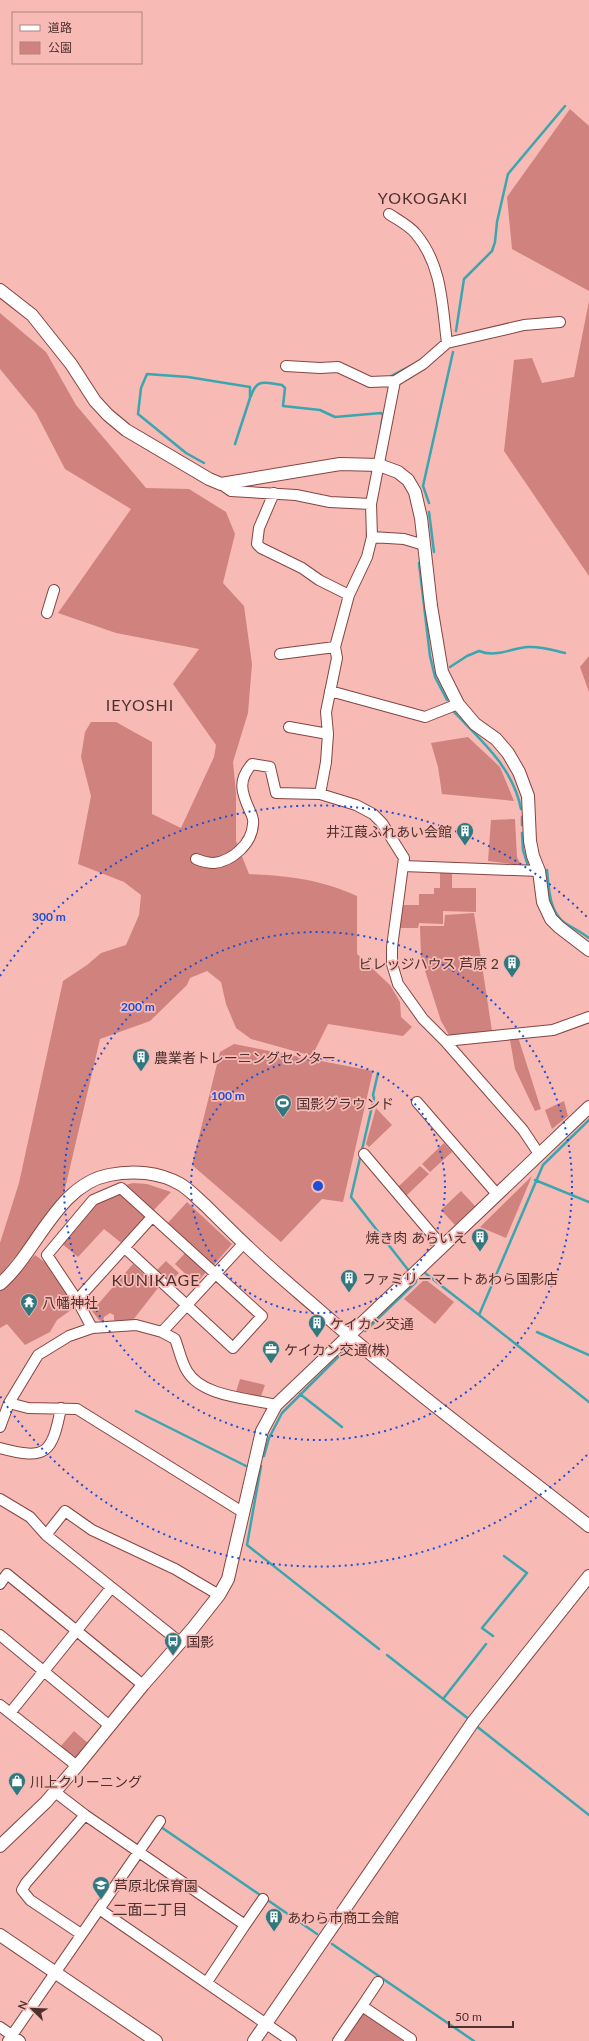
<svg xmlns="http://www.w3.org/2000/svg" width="589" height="2041" viewBox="0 0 589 2041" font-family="Lato,'Noto Sans JP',sans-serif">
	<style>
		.green { fill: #d0837e }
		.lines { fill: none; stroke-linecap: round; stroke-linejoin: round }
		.stream { stroke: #3ba6b0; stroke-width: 2.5 }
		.minor-casing { stroke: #854542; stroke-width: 12 }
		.tertiary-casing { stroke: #854542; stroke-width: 14 }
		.minor { stroke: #fff; stroke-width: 10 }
		.tertiary { stroke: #fff; stroke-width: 12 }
		.ring { fill: none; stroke: #1d4ed8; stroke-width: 2; stroke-dasharray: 2 4 }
		.labels { text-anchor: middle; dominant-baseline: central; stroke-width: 3.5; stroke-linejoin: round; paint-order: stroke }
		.poi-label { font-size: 14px; fill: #4e302e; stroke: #f7bab5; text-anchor: start }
		.neighbourhood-label { font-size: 15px; fill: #4e302e; stroke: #f7bab5 }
		.quarter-label { font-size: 16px; letter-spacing: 1px; fill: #4e302e; stroke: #f7bab5 }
		.centre { fill: #1d4ed8; stroke: #f7bab5; stroke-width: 2 }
		.ring-label { font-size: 12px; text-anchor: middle; font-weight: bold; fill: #1d4ed8; stroke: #f7bab5; stroke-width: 3.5; stroke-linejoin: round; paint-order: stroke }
	</style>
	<rect width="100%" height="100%" fill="#f7bab5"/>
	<!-- green -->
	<path class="green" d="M570,109L589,126V291L512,249L507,197Z
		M589,301V576L504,451L514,360L532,358L542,383L574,377Z
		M0,313L46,352L76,405L146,488L189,489L226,512L235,534L223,583L244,606L252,664L248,713L233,762L236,793V841L249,874C289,876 319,879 357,896V954L390,985L400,1002L401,1017L412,1027L403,1036L328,1024L312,1056L251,1039L236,1028L226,1004L221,982L207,971L190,978L187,985L150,1021L100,1039L64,1193L0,1276V1243L19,1183L63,981L87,965L101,953L126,945L139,915L141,895L124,882L78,864L91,796L81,757L85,732L91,722H116L152,742V814L181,828L214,757L216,745L173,684L199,649L116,633L58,613L131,509L65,469L36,413L0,369Z
		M589,656V692L580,667Z
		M468,737L500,767L514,801L442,794L438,767L431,743Z
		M515,819L517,857L521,865L488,861L491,820Z
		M440,873H452V888H476V912L443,911V924L419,923L418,928H398L399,905H419V894H434V888H440Z
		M474,913L492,1031L449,1035L441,1021L421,958L420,926H444L445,915Z
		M518,1037L541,1109L535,1111L515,1069L510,1040Z
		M234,1044L373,1071L343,1202L322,1199L281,1242L192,1165L220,1052Z
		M564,1101L568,1116L552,1129L545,1110Z
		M376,1108L392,1125L369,1147L366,1144Z
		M444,1143L452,1152L430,1172L422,1164Z
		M420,1166L429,1174L406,1196L397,1188Z
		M532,1176L506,1238L480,1227Z
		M133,1183L147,1184L171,1192L152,1212L122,1186Z
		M461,1191L475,1206L455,1225L441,1210Z
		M119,1193L149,1218L124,1245L104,1229L78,1257L61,1243L94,1204Z
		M187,1202L232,1244L212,1267L166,1225Z
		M185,1253L206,1272L196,1284L175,1264Z
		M35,1255L50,1266L73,1302L71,1310L57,1320L50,1332L25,1345L7,1324L0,1328V1291Z
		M166,1261L179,1273L168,1284L155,1272Z
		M133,1264L158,1288L133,1320L114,1321V1315L110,1313L104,1317L103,1322L99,1320L92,1311Z
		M425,1279L454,1302L435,1324L404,1299Z
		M240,1379L265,1385L261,1396L236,1392Z
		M74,1731L89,1744L75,1759L60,1747Z
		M363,2012L403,2041H343Z"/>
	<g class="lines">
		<!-- stream -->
		<path class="stream" d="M456,331L464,279L492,251L495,242L497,222L508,174L565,106
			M391,376L416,363
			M251,396C257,377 266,383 282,385L285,388L283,406L320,410L335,417L381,413L383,415L381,427
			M204,463L186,453L138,414L141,388L147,374L188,377L250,387V398L235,444
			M429,503L423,486L453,352
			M429,512L434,552
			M367,537V530
			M419,563L430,656L435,677L447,700
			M450,667L467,656L479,651C496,658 511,648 528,647C541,646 552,650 565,653
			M454,712C482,741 513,768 521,809
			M522,817V825
			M522,833L523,850L528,866
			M547,870C549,888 549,912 565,923C573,928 581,932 589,938
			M378,1073L373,1095L374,1098L351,1197L409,1271
			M535,1180L589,1202
			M425,1273L479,1315L543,1165L589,1120
			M479,1315L589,1402
			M365,1331L416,1282
			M537,1332L589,1355
			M300,1394L342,1427
			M136,1411L246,1466
			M264,1456L269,1438L282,1413L346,1349
			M261,1466L247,1545L379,1649
			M493,1636L482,1628L527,1573L504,1556
			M387,1655L470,1720
			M443,1699L486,1644
			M475,1725L589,1815
			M161,1827L317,1934
			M332,1944L474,2041"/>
		<defs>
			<path id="minor" d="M389,214C398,220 410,226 416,234C442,265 442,304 447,343
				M286,366L320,368L338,367L370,382L395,381
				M221,484L231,491L296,495L330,502L371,504
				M274,493L259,528L257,544L261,548L302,568L319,580L349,595
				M372,537L404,539L424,545
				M47,613L54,590
				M280,654L335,647
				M330,691L425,717L458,704
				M289,727L328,734
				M320,794L326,762L328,734L326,712L337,658L335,647L349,595L367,557L372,537L371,504L395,381L423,364L447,343L524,325L560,322
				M196,859C201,861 208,863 214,863C232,861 252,844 253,824C254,820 251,813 249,809C241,791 238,780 252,764L270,767L276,793L320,794L356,805L373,814L382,823L404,858L392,947V964L398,984L423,1019L445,1041L523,1130L539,1154
				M403,866L539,871
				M445,1041L553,1030L589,1017
				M417,1102L496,1193
				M364,1154L442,1246
				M77,1300L152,1217
				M92,1328L77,1300L47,1255L93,1200L121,1188L262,1316L233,1348L125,1248
				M162,1332L244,1243
				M9,1403L28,1408L77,1409L244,1513
				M0,1427L9,1403L38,1355L69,1336L92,1328L136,1325L162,1332L175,1339C179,1349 181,1361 187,1371C202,1397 249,1398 276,1405
				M0,1448C47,1461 52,1453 61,1408
				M0,1499L30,1517L46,1535L181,1643
				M46,1535L65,1511L92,1530L175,1569L219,1595
				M0,1584L7,1574L143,1685
				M0,1635L110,1726
				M0,1705L77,1766
				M10,1713L111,1588
				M55,1792L85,1815L245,1925L207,1982
				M99,1909L291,2041
				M245,1925L263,1899
				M81,1934L30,1900L22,1890L26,1883L85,1815
				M362,2006L378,1982
				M0,2027L20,2041
				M8,2041L160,1821
				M338,2041L362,2006L411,2039L409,2041"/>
			<path id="tertiary" d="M0,290L32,315L71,364L95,401L108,415L126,430L209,479L221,484L340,464L379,465L398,472L408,480L415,492L421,518L431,606L442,672L458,704L475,724L496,739L508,753L519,772L528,796L530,841L533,856L539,871L543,902L551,919L559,927L589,950
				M0,1284C37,1252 57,1185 109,1175C133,1170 159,1172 180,1184C189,1189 198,1199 206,1206C221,1221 235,1235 250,1249C272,1270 296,1290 319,1310C406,1386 499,1455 589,1526
				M0,1846L46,1802L77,1766L143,1685L193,1628L219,1595L228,1579L262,1431L276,1405L589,1107
				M0,1935L156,2041
				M254,2041L473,1722L589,1576"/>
		</defs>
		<!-- minor casing -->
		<use href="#minor" class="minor-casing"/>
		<!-- tertiary casing -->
		<use href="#tertiary" class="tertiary-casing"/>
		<!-- minor -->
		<use href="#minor" class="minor"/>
		<!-- tertiary -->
		<use href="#tertiary" class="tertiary"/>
	</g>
	<!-- distance rings -->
	<g class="ring">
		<circle cx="318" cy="1186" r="127"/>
		<circle cx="318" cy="1186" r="254"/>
		<path d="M587 1455A381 381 0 0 1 0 1396M0 976A381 381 0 0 1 587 917"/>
	</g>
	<!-- icons -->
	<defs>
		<symbol id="building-pin" viewBox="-11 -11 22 30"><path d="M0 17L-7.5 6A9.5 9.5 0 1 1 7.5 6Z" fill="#2f787f" stroke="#f7bab5"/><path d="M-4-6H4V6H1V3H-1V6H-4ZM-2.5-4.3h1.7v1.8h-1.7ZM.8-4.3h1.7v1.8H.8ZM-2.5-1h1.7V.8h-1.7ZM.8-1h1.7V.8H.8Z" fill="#fff"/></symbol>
		<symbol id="stadium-pin" viewBox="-11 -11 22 30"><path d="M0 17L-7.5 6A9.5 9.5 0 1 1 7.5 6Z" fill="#2f787f" stroke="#f7bab5"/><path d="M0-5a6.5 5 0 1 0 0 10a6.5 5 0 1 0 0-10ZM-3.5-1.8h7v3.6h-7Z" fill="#fff"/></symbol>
		<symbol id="temple-pin" viewBox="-11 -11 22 30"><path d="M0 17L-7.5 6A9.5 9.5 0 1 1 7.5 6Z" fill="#2f787f" stroke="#f7bab5"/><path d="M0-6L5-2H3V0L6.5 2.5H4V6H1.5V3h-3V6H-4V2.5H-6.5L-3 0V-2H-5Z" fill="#fff"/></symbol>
		<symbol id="office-pin" viewBox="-11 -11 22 30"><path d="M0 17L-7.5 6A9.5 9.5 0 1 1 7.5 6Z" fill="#2f787f" stroke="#f7bab5"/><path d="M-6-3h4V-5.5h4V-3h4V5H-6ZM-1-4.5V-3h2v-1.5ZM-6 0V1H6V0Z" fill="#fff"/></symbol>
		<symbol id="bus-pin" viewBox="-11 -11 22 30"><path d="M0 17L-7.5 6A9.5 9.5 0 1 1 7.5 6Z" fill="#2f787f" stroke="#f7bab5"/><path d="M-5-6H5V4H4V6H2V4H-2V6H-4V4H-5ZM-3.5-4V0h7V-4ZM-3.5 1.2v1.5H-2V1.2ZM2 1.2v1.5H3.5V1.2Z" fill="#fff"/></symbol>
		<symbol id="shop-pin" viewBox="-11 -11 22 30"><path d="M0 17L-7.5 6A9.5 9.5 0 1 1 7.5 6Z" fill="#2f787f" stroke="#f7bab5"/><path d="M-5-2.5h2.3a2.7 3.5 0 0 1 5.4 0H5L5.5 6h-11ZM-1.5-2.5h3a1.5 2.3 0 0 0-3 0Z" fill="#fff"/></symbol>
		<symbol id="school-pin" viewBox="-11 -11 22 30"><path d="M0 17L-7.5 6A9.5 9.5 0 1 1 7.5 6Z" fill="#2f787f" stroke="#f7bab5"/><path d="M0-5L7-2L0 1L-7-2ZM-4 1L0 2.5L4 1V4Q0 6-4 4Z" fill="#fff"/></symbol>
	</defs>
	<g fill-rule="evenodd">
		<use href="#building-pin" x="455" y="821" width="20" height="27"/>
		<use href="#building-pin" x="502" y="953" width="20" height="27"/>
		<use href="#building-pin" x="131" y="1047" width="20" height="27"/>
		<use href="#stadium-pin" x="273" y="1093" width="20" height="27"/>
		<use href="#building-pin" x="470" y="1227" width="20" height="27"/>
		<use href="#building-pin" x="339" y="1268" width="20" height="27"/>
		<use href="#temple-pin" x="19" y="1292" width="20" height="27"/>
		<use href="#building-pin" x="307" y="1313" width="20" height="27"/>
		<use href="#office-pin" x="261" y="1339" width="20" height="27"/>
		<use href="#bus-pin" x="163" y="1631" width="20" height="27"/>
		<use href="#shop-pin" x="7" y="1771" width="20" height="27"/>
		<use href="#school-pin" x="91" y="1875" width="20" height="27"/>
		<use href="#building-pin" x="264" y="1907" width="20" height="27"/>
	</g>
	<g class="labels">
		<!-- poi labels -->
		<g class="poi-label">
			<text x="452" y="831" text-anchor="end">井江葭ふれあい会館</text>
			<text x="499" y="963" text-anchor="end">ビレッジハウス 芦原 2</text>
			<text x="154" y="1057">農業者トレーニングセンター</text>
			<text x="296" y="1103">国影グラウンド</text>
			<text x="467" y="1237" text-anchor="end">焼き肉 あらいえ</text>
			<text x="362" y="1278">ファミリーマートあわら国影店</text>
			<text x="42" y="1302">八幡神社</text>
			<text x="330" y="1323">ケイカン交通</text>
			<text x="284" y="1349">ケイカン交通(株)</text>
			<text x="186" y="1641">国影</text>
			<text x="30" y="1781">川上クリーニング</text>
			<text x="114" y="1885">芦原北保育園</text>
			<text x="287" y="1917">あわら市商工会館</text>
		</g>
		<!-- neighbourhood labels -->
		<g class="neighbourhood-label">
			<text x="150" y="1909">二面二丁目</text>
		</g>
		<!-- quarter labels -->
		<g class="quarter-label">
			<text x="423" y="197">YOKOGAKI</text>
			<text x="140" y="704">IEYOSHI</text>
			<text x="156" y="1279">KUNIKAGE</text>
		</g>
	</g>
	<circle cx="318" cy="1186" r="6" class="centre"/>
	<g class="ring-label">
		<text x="49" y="921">300 m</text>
		<text x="138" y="1011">200 m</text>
		<text x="228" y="1100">100 m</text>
	</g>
	<!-- legend -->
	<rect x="12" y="12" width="130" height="52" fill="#f7bab5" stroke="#b3837f"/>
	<rect x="20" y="25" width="20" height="6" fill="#ffffff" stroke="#b3837f"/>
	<text x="48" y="32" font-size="12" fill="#4e302e">道路</text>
	<rect x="20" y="42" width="20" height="12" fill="#d0837e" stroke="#b3837f"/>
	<text x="48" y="52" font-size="12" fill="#4e302e">公園</text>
	<!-- north arrow -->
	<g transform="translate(32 2009) rotate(293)" stroke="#f7bab5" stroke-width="3" paint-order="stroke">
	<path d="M0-3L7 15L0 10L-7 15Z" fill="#4e302e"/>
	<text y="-6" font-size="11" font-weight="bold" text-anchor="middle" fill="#4e302e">N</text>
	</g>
	<!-- scale -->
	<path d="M449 2021v6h64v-6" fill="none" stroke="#4e302e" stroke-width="2"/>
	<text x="455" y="2021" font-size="12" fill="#4e302e" stroke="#f7bab5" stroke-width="3" paint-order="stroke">50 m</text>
</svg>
